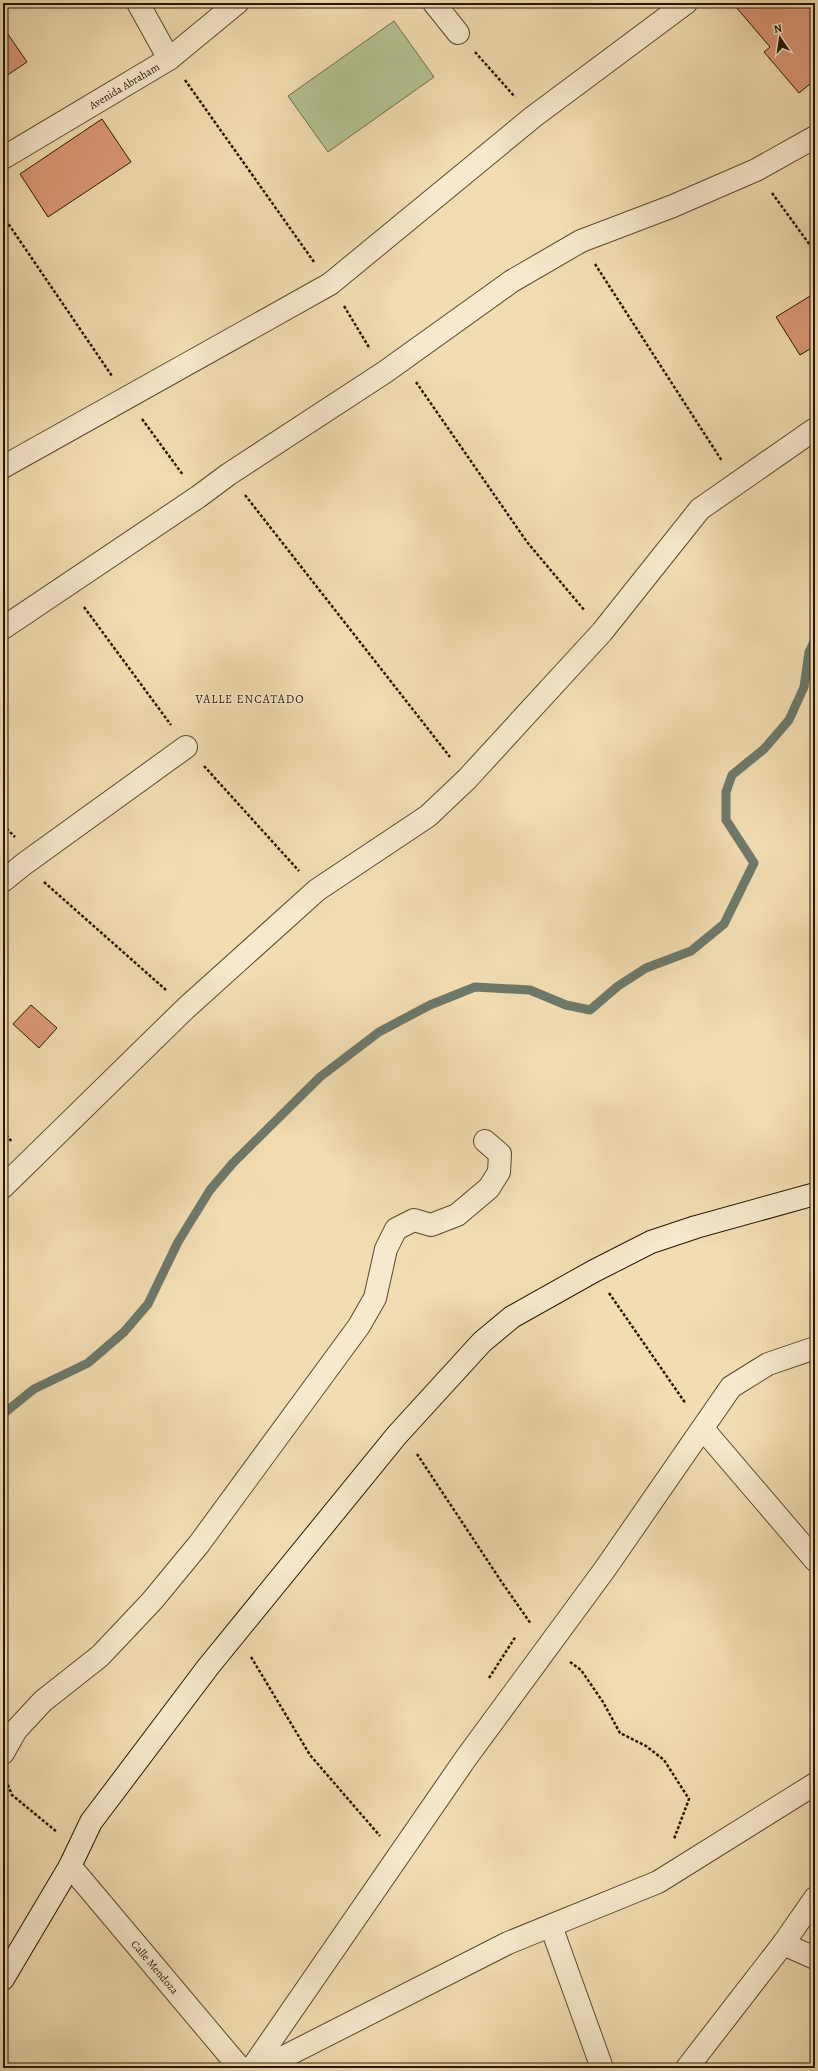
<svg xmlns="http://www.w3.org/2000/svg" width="818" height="2071" viewBox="0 0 818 2071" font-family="Alegreya,serif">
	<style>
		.green { fill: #b4c291; stroke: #6d6c48 }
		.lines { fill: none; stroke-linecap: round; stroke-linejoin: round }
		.stream { stroke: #6d796b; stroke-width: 9 }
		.building { fill: #dc9979; stroke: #261600 }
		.street-casing { stroke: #59482c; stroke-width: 24 }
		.secondary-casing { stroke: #261600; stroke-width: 24 }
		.path { stroke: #261600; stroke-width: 2.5; stroke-dasharray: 3 2; stroke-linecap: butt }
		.street { stroke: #f7e9cd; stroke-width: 22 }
		.secondary { stroke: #f7e9cd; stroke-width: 22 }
		.labels { text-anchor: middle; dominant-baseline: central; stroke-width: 3; stroke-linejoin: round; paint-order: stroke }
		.street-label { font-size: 11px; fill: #261600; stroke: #f7e9cd }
		.neighbourhood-label { font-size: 12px; letter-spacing: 1px; fill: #261600; stroke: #f7e9cd }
	</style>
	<rect width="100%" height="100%" fill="#f2ddb2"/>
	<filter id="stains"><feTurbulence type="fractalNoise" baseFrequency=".005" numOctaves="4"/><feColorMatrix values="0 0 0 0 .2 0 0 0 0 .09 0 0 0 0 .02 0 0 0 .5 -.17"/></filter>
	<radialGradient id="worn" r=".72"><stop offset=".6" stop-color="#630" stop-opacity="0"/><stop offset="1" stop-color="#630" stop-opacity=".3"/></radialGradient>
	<!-- green -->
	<path class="green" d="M394,21L434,77L328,152L288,96Z"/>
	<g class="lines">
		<!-- stream -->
		<path class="stream" d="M3,1414L34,1389L88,1363L124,1332L148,1304L178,1242L210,1190L233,1163L320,1077L379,1032L430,1005L475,987L530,990L566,1005L590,1010L618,986L646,968L691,951L724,924L754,863L726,820V792L732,775L764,749L789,720L804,687L809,652L815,640"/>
	</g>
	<!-- building -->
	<path class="building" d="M740,3H815V80L799,93L764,52L770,47L736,7Z
		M3,27L27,62L3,78Z
		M102,119L131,162L48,217L20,174Z
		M815,293V346L800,355L776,317Z
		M31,1005L57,1028L39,1048L13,1024Z"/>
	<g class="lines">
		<defs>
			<g id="street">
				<path d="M138,3L169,59"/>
				<path d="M434,3L458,33"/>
				<path id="s1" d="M3,158L169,59L237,3"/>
				<path d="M3,467L330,284L533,117L686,3"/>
				<path d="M3,628L198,497L229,474L385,372L512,281L581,241L673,206L756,170L815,137"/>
				<path d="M3,881L24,864L186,747"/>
				<path d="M3,1187L186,1008L317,890L428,816L467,779L602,632L700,509L815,429"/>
				<path d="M703,1429L815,1560"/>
				<path d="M3,1753L16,1730L43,1701L100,1656L152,1601L199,1544L359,1326L375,1298L386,1249L396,1229L414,1220L431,1225L457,1215L489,1188L499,1172L500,1154L485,1141"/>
				<path id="s2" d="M70,1866L240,2068"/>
				<path d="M551,1926L602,2068"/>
				<path d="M783,1944L815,1958"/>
				<path d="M252,2068L466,1758L605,1569L731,1387L768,1364L815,1348"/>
				<path d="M262,2068L508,1943L658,1882L815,1784"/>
				<path d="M687,2068L783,1944L815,1898"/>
			</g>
			<path id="secondary" d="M3,1979L70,1866L91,1822L208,1667L397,1435L482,1342L512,1317L594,1271L651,1242L696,1227L815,1194"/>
		</defs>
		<!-- street casing -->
		<use href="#street" class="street-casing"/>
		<!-- secondary casing -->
		<use href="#secondary" class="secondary-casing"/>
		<!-- path -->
		<path class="path" d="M475,52L515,97
			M185,80L314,262
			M772,193L815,252
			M3,216L112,376
			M595,264L722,461
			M344,306L370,349
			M416,382L527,542L585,611
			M142,419L183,475
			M245,495L450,757
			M84,607L171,725
			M204,766L299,871
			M3,825L15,837
			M44,882L166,990
			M3,1131L12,1142
			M609,1293L686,1404
			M417,1454L501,1581L531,1624
			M251,1657L310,1755L380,1836
			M570,1662L581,1670L603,1702L620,1733L646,1746L664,1760L689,1799L674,1839
			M489,1678L516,1636
			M6,1780L12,1795L57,1832"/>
		<!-- street -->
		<use href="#street" class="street"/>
		<!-- secondary -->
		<use href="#secondary" class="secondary"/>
	</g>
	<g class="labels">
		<!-- street labels -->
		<g class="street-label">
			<text stroke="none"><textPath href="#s1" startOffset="141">Avenida Abraham</textPath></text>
			<text stroke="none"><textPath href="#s2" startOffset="132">Calle Mendoza</textPath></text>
		</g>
		<!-- neighbourhood labels -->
		<g class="neighbourhood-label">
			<text x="250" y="699">VALLE ENCATADO</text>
		</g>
	</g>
	<!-- margin -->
	<rect width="818" height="2071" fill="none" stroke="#f2ddb2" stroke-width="16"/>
	<rect x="4" y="4" width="810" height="2063" fill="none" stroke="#261600" stroke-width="2"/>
	<rect x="8" y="8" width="802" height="2055" fill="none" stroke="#261600"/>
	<!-- north arrow -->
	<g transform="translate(780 38) rotate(347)" stroke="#f7e9cd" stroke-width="3" paint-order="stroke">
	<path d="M0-3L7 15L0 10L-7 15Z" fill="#261600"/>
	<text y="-6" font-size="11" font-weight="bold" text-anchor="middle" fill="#261600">N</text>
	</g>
	<rect width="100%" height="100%" filter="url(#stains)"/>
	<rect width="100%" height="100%" fill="url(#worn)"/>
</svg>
